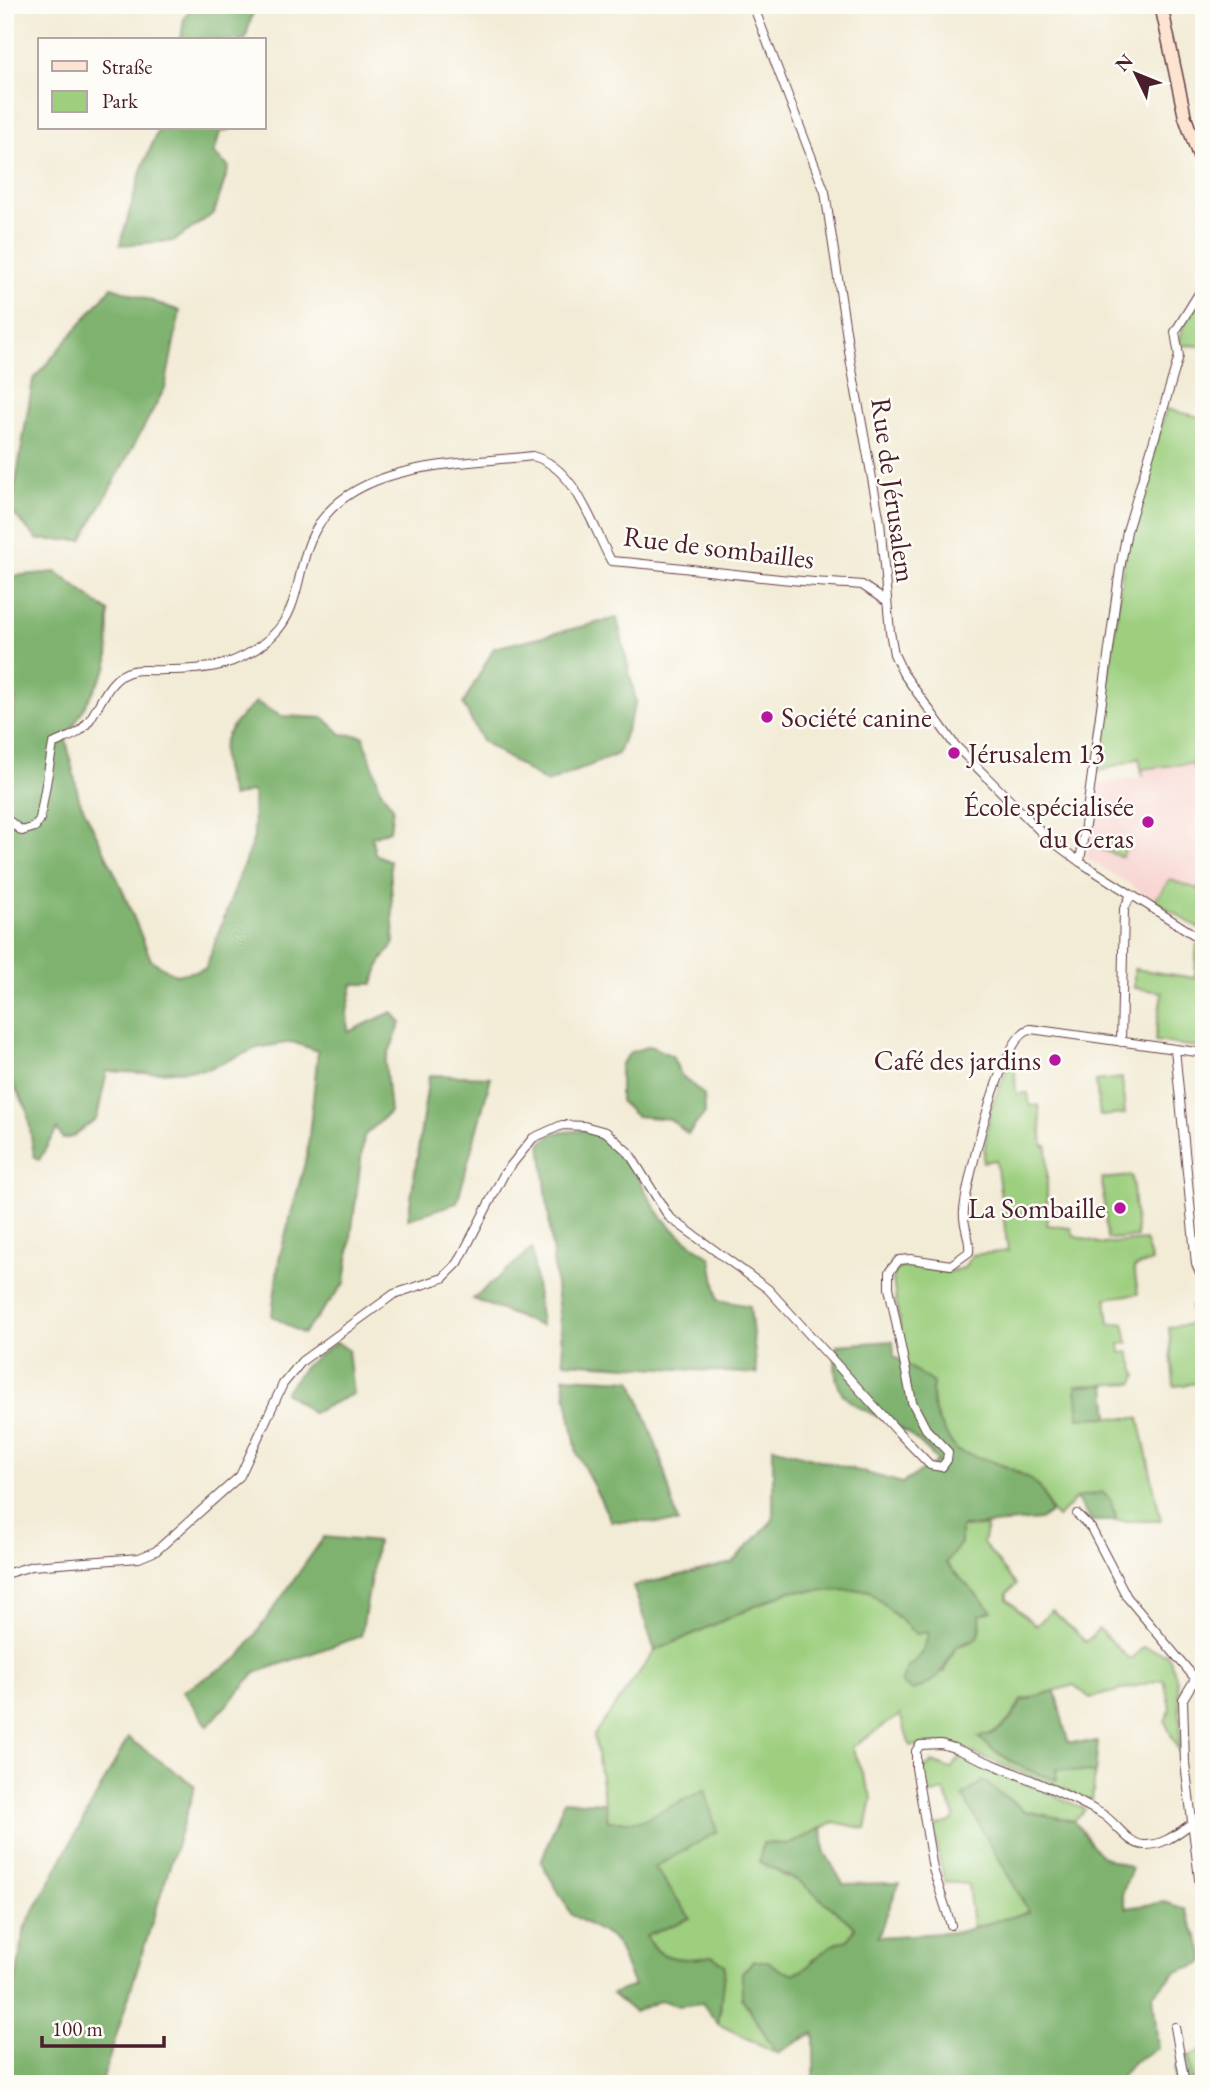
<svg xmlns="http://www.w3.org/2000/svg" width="1209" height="2089" viewBox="0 0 1209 2089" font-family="'EB Garamond',serif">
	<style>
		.built { fill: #f7d0cc }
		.green { fill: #9dcf7f; stroke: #747755; stroke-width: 2 }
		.forest { fill: #7eb26e; stroke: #64684c; stroke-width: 2 }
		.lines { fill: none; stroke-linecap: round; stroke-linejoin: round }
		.street-casing { stroke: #633e44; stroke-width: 10 }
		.secondary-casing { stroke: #633e44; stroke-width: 15 }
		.street { stroke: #fff; stroke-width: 8 }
		.secondary { stroke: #fde4d0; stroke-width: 12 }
		.poi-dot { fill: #b5179e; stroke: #fdfcf7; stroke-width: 2.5 }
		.labels { text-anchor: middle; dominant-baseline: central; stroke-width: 5; stroke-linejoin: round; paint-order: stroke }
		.street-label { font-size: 28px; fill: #4a1f2b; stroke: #fdfcf7 }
		.poi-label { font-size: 28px; fill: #4a1f2b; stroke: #fdfcf7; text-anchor: end }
	</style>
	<rect width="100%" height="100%" fill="#fdfcf7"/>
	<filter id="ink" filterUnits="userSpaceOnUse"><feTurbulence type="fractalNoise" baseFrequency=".0143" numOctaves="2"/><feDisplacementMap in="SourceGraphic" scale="14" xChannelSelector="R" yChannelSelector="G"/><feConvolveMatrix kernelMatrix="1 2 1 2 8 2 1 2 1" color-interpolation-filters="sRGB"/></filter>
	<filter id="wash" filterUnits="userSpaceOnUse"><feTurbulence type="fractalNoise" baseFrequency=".00686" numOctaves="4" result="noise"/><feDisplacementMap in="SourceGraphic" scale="28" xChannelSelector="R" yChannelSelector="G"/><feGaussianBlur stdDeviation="1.57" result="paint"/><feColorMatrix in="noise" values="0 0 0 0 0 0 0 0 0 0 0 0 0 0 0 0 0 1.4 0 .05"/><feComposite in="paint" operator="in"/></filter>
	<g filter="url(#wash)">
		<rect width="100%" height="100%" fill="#f2ebd5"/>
		<!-- built -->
		<path class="built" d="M1183,762L1191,763L1204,786V891L1170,880L1155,900L1087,858L1096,785L1143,777L1142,769Z"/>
		<!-- green -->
		<path class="green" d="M1204,289V346L1179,345L1186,316Z
			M1166,409L1204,418V786L1191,763L1142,769L1143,777L1139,758L1098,772L1097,766L1125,551Z
			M1105,838L1127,846L1122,857L1100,849Z
			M1170,880L1204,891V932L1155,900Z
			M1197,944L1204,949L1203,1048L1155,1041L1162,992L1134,988V969L1195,978Z
			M1014,1054L1016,1094L1028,1093L1030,1106L1039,1105L1043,1146H1047V1225L1071,1228L1074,1236L1102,1244L1145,1240L1152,1261L1134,1268L1138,1294L1106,1298L1109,1324L1124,1323L1128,1343L1120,1344L1121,1353L1129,1352L1137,1376L1134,1383L1076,1386L1080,1417L1139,1418L1161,1521H1116L1115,1512L1076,1498L1057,1518C1048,1510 1048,1499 1041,1490C1029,1471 978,1457 957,1451C942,1430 928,1409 933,1383L906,1365L893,1280L895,1271L906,1265L947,1272L964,1268L972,1255L1008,1251L996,1160L983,1162L990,1109Z
			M1122,1078L1125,1114L1100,1116L1096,1081Z
			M1132,1176L1137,1237L1107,1239L1102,1179Z
			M1204,1306V1382L1174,1386L1169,1327L1193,1324L1191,1307Z
			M987,1526L983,1543L1016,1585L1007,1593V1599L1036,1626L1052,1610L1086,1642L1099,1629L1128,1658H1133L1143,1647L1167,1654C1184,1683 1179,1723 1181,1755L1165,1722L1170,1708L1164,1679L1090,1698L1074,1685L1021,1700C1013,1719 1000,1734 979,1737C1000,1759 1027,1772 1056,1780V1768L1095,1773L1092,1801L950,1744L910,1746L900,1715L852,1747L872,1798L866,1829L834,1822L791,1844L763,1843L781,1875L799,1881L855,1927L848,1940L812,1960L803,1972L793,1976L782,1974L742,1998L777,2053L718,2024L721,2006L712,1956C688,1961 657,1962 646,1936L690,1918L655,1867L716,1832L705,1790L641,1821H608L594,1735L655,1651L789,1591L868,1590L916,1634L929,1632L922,1654L907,1668L944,1672L956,1647C962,1644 972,1643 976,1639C994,1622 956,1578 946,1563L961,1543L960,1527Z
			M966,1756L1085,1809L1074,1821L1025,1811L983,1781L963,1796L1030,1912L973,1927L968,1884L945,1882L932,1828L952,1821L955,1815L944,1791L924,1796L920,1773L932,1762L951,1769L957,1760Z
			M1204,2050V2084H1193L1189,2056Z"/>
		<!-- forest -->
		<path class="forest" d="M193,5H255L245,40H181L184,18Z
			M159,128H233L220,132L214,154L229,167L214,213L174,241L120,245L142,168Z
			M112,287L180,311L165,388L82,540H38L11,511L33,380Z
			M56,572L109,612L108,666L66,739L79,799L120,884L151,960L176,975L205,969L254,837L253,791L232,797C216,747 218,737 256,702L281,716L324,718L341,734L363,736L381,791L393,807L390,830L372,837L375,854L390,861L394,943L381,962L373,984H353L347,1012L348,1032L392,1012L401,1023L385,1062L390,1112L364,1136L345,1283L303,1334L272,1316L279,1259L307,1155L318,1051L292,1042L257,1048L208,1069L139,1073L107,1071L97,1118L72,1137L63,1139L57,1129L39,1160L34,1156L27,1109L11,1081H5V753L16,700L5,691V587L12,576Z
			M617,618L636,702L618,754L547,783L482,741L463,704L494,648Z
			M650,1046L672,1056L681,1075L704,1095L705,1113L688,1134L670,1119L636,1116L620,1101V1065L631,1052Z
			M429,1075L491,1077L457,1203L408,1219Z
			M586,1130C638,1148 637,1194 671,1227C683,1239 698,1248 711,1258L718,1300L750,1306L757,1374L564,1362L541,1143L554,1133Z
			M532,1249L541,1326L473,1299Z
			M893,1341L894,1356L933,1383C928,1409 942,1430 957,1451C981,1457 1021,1469 1039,1487C1045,1493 1047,1504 1051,1512L1040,1520L961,1527V1543L946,1563L992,1611L980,1615C981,1643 978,1637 956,1647C943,1669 939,1684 912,1690L901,1683L907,1668L922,1654L929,1632L916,1634L868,1590L789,1591L655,1651L633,1586L732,1563L773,1520V1447L902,1483L938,1461C928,1451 914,1436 901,1429C858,1403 827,1407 837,1345Z
			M337,1342L348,1350L353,1394L312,1413L285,1392L306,1365Z
			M563,1377L632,1380L660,1456L678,1523L611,1521L577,1453Z
			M1106,1385L1109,1417L1079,1418L1076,1386Z
			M1102,1492L1111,1500L1116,1521H1091L1076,1498Z
			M324,1537L377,1542L361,1636L255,1673L208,1726L183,1691L239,1658Z
			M1055,1691L1068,1742H1098L1095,1773L1056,1769L1057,1780C1026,1772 1002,1758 978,1737C1000,1734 1013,1720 1021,1701Z
			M128,1738L195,1786L101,2084H10L5,2077V2042L25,1927Z
			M983,1781L1025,1811L1074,1821L1101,1856L1132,1868L1122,1894L1126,1908L1165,1902L1185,1909L1204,1953V1962L1176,1972L1153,1994L1158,2048L1133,2062L1116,2084H814V2033L777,2053L742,1998V1972L754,1961H768C808,1996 809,1945 848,1940L855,1927L799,1881L759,1862L763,1843L791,1844L822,1827L824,1851L843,1884L899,1883L878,1937L959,1932L1029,1912L963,1796Z
			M705,1790L717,1832L655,1867L690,1918L646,1936C657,1962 688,1961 712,1956L725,1965L718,2024L702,2003L679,2006L661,2000L634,2012L612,1994L634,1986L615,1940L572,1915L541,1862L564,1801L605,1803L608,1821H641Z
			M1189,2056L1193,2084H1175V2068Z"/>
	</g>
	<g filter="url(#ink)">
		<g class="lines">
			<defs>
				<path id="street" d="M753,5L825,192L851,364L880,522L890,632L894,654L903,673L954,744L1045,836L1080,862L1204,941
					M5,818L22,831L35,827L40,819L53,744C61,740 70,737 77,733C100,717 103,677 133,671C142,669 155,671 164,670C207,670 239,667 272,636C300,610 296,573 311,539C345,460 459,465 532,456C575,466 592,525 611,561C691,567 770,581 850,584L862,585L887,602
					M1080,862L1120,569L1127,531L1179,356L1175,332L1204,285
					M1121,1042L1124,909L1131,895
					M1175,1049L1196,1264L1204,1281
					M1077,1514L1091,1528L1127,1597L1204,1689
					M5,1574L32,1566L139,1558L156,1551L240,1476L283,1384L302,1361L394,1294L443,1278L458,1263L504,1174L533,1138L562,1125L584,1126L606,1132L629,1153L669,1217L768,1289L898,1432L930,1465L942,1467L947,1460L948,1452L926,1429L912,1402L889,1287V1272L899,1260L911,1259L951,1265L969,1252C971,1238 962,1225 964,1210C967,1181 1002,1031 1031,1029L1204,1053
					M1195,1679L1183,1699L1185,1763L1204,1920
					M951,1925L933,1869L916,1768V1751L920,1745L941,1744L954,1748C1002,1769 1055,1787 1102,1814C1116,1822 1127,1844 1144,1845C1163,1846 1178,1833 1192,1823
					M1175,2027L1185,2084"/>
				<path id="secondary" d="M1161,5L1185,117L1204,170"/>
			</defs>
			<!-- street casing -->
			<use href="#street" class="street-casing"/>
			<!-- secondary casing -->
			<use href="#secondary" class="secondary-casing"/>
			<!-- street -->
			<use href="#street" class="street"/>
			<!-- secondary -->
			<use href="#secondary" class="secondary"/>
		</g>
	</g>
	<!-- markers -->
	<g class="poi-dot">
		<circle cx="767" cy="717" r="7"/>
		<circle cx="954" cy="753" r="7"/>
		<circle cx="1148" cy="822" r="7"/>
		<circle cx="1055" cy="1060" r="7"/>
		<circle cx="1120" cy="1208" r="7"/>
	</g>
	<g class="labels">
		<!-- street labels -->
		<g class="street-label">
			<text transform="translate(894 490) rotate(82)">Rue de Jérusalem</text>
			<text transform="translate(719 547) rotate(7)">Rue de sombailles</text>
		</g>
		<!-- poi labels -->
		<g class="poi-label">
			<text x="781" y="717" text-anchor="start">Société canine</text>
			<text x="968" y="753" text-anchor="start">Jérusalem 13</text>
			<text x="1134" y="806">École spécialisée<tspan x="1134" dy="32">du Ceras</tspan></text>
			<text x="1041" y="1060">Café des jardins</text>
			<text x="1106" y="1208">La Sombaille</text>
		</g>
	</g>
	<!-- margin -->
	<rect width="1209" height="2089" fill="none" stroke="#fdfcf7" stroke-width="28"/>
	<!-- legend -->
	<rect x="38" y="38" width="228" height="91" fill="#fdfcf7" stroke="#b5a4a5" stroke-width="2"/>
	<rect x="52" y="61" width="35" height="10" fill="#fde4d0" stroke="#b5a4a5" stroke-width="2"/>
	<text x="102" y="74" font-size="21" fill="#4a1f2b">Straße</text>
	<rect x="52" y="91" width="35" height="21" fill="#9dcf7f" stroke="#b5a4a5" stroke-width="2"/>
	<text x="102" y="108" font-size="21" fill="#4a1f2b">Park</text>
	<!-- north arrow -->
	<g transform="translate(1136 74) rotate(313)" stroke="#fdfcf7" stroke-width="5" paint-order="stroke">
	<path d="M0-5L12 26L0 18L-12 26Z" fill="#4a1f2b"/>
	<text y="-10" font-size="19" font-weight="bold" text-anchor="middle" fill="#4a1f2b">N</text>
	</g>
	<!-- scale -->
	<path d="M42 2036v10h122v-10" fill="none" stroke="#4a1f2b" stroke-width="3.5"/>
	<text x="52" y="2036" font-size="21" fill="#4a1f2b" stroke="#fdfcf7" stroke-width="5" paint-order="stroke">100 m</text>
</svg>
